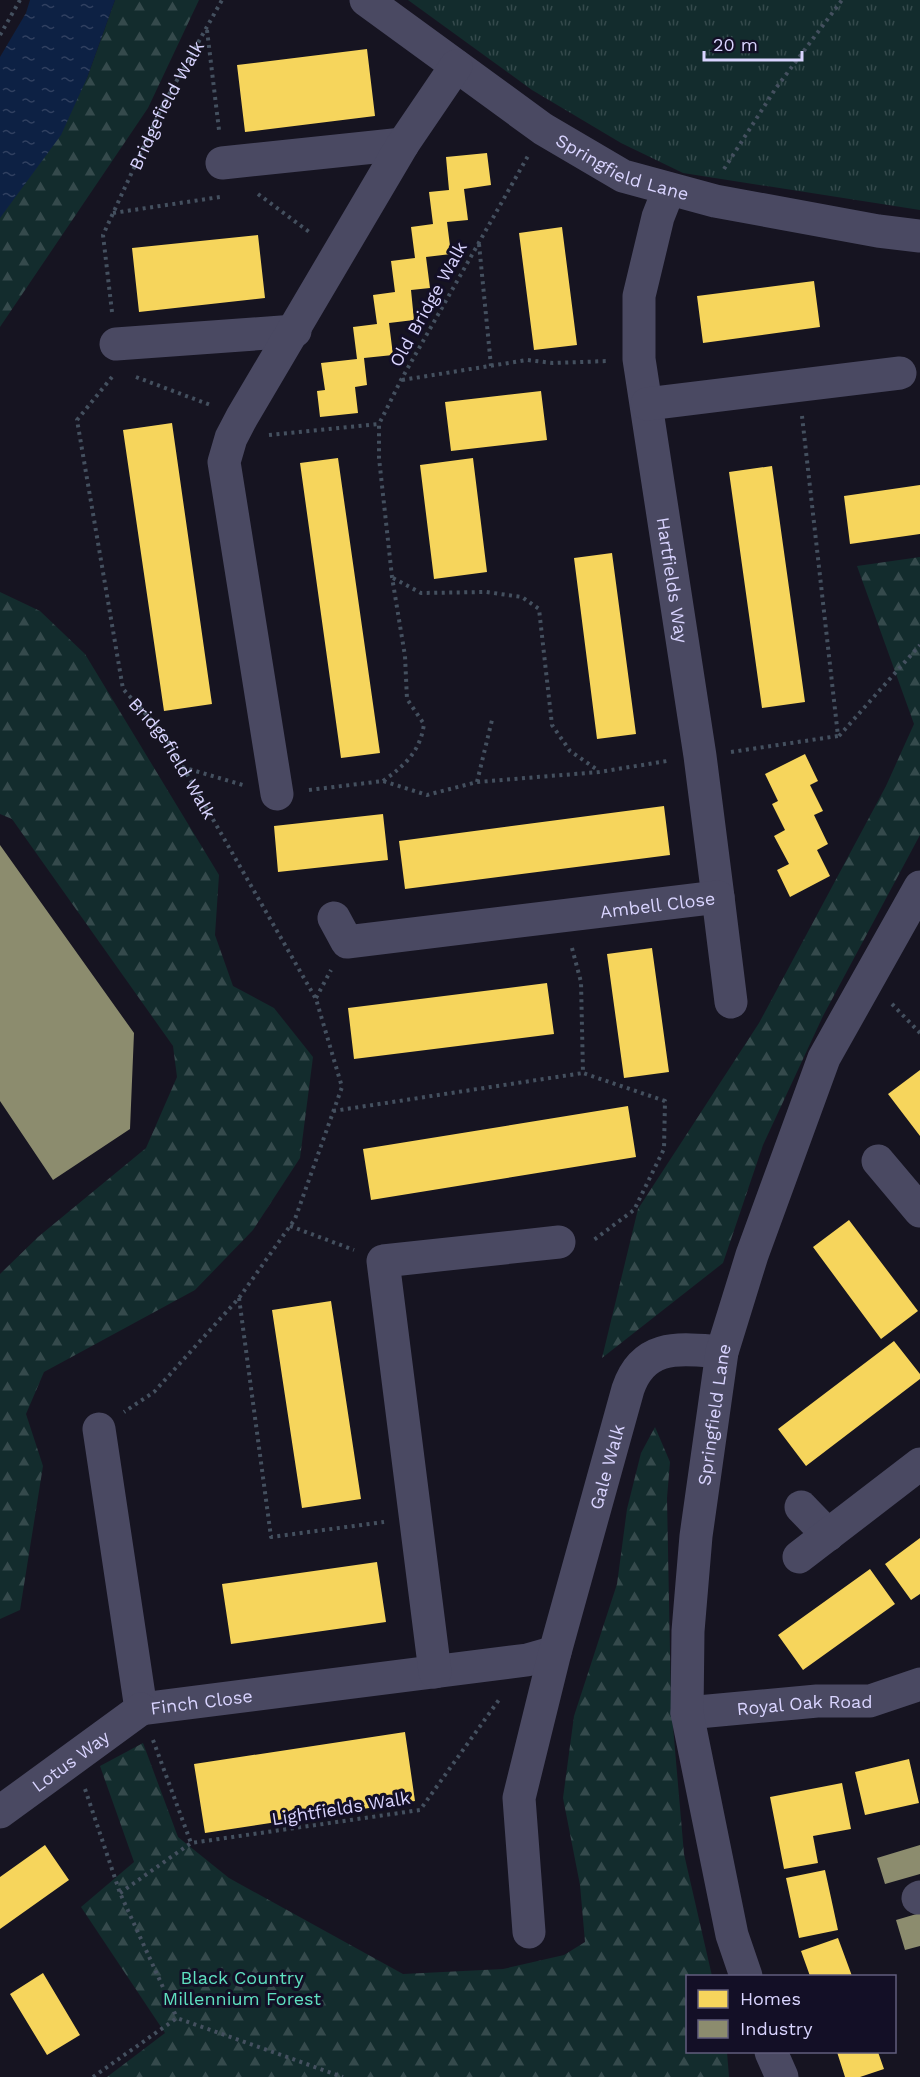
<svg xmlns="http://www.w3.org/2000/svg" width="920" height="2077" viewBox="0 0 920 2077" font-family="'Work Sans',sans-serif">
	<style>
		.forest { fill: url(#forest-firs) }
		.park { fill: url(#park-tufts) }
		.water { fill: url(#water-ripples) }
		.homes { fill: #f6d55c }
		.industry { fill: #8c8c6e }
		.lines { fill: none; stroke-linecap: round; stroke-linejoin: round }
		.path { stroke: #44505f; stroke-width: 4; stroke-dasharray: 3 4.5; stroke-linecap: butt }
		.minor { stroke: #4a4962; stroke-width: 33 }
		.labels { text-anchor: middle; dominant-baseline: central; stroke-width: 6; stroke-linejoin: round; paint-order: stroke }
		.street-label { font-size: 18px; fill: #d9d4ff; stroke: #130f26 }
		.park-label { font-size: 18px; fill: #5fe0c0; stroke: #130f26 }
	</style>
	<defs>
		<pattern id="forest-firs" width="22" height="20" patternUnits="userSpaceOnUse" patternTransform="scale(1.5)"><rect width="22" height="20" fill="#132c2d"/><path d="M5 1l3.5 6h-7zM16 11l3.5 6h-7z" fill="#354a4c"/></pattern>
		<pattern id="park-tufts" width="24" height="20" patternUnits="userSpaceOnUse" patternTransform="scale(1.5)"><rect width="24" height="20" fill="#132c2d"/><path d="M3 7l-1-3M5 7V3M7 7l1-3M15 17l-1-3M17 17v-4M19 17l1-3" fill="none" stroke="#354a4c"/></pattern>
		<pattern id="water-ripples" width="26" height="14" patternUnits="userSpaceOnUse" patternTransform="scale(1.5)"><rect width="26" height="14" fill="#0d2144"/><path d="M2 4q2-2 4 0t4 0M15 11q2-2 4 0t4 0" fill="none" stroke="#304060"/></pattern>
	</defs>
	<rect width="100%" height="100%" fill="#161421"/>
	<!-- forest -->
	<path class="forest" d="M115,0H199L148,108L0,327V216L87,78Z
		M920,557V835L823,1016L763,1145L723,1263L602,1358L638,1209L759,1023L886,786L914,724L857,566Z
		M0,592L40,611L85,654L219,875L215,935L233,986L274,1008L313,1057L300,1158L253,1230L195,1290L44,1372L26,1414L43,1466L20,1610L0,1619V1274L38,1237L146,1148L177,1077L173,1046L12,819L0,814Z
		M655,1427L670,1462L667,1498L671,1703L684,1854L712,1976H688V2052H727L729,2077H107L165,2033L81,1907L134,1862L100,1766L143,1743L178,1837L229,1878L403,1974L503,1969L564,1955L585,1942L580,1885L563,1798L574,1716L617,1584L627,1509L641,1453Z"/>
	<!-- park -->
	<path class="park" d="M408,0H920V210L683,173L621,143L532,90Z"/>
	<!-- water -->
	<path class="water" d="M30,0H115L87,78L61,135L0,218V57L26,13Z"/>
	<!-- homes -->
	<path class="homes" d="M367,49L375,116L245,132L237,65Z
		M487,153L491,185L464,189L468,220L447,222L451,254L426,257L430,288L411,290L414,320L389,323L393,355L364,358L367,385L355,387L358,413L320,417L317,391L325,390L321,363L357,359L353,327L377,324L373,295L395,292L391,261L415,258L411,227L433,224L429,192L449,190L446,157Z
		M562,227L577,345L534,350L519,233Z
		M258,235L265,298L139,312L132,248Z
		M814,281L820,327L703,343L697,296Z
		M541,391L547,440L451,451L445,402Z
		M172,423L212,704L164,711L123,430Z
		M338,458L380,753L341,758L300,463Z
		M473,458L487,572L434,579L420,465Z
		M772,466L805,702L762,708L729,472Z
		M920,485V534L850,544L844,496Z
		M612,553L636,734L597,739L574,558Z
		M805,754L818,781L810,785L823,811L814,815L828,844L817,850L830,876L790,897L777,870L789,864L774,836L785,830L772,804L778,801L765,774Z
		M664,806L670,855L405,889L399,841Z
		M383,814L388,860L278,872L274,826Z
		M652,948L669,1072L624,1078L607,954Z
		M547,983L554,1034L354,1059L348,1008Z
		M920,1070V1136L888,1094Z
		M628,1106L636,1157L371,1200L363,1149Z
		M849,1220L918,1311L881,1339L813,1247Z
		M331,1301L361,1499L302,1508L272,1310Z
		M894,1341L920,1374V1379L806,1466L778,1429Z
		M920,1538V1594L911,1600L885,1564Z
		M377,1562L386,1622L231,1644L222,1584Z
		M870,1569L895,1604L803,1670L778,1635Z
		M405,1732L415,1801L205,1833L194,1764Z
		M909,1759L919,1803L865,1815L855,1772Z
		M842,1783L851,1829L813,1836L818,1863L784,1869L770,1797Z
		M45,1845L69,1880L0,1929V1877Z
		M825,1870L838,1930L799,1938L786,1878Z
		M838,1938L852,1976H810L801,1951Z
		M43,1973L80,2035L47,2055L10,1994Z
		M837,2052H878L884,2069L860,2077H845Z"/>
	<!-- industry -->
	<path class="industry" d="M0,845L134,1033L130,1129L53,1180L0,1101Z
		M920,1845V1874L885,1884L877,1858Z
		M920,1913V1946L905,1950L896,1920Z"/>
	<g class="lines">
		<!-- path -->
		<g class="path">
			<path d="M207,30L219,130"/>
			<path d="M0,35L20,0"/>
			<path d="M724,169L776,88L842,0"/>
			<path d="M258,194L312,234"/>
			<path d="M113,213L220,197"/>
			<path d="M479,244L491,366"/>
			<path id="s1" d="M112,312L103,235L162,107L222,0"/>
			<path id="s2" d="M112,377L77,420L123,689L164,734L316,999L342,1087L295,1219L239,1298L154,1392L124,1412"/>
			<path d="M136,377L213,406"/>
			<path d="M402,380L527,360L553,363L608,361"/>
			<path d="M269,435L379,424"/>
			<path d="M393,578L421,593L486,592L522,597L539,609L552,725L570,751L599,771"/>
			<path d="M839,736L920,645"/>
			<path d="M731,752L838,736L802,416"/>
			<path d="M182,767L243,785"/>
			<path d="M383,781C405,765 420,752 424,724L407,699L405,656L392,577L379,458V424L401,380L528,156"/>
			<path d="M477,782L492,720"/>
			<path d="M309,790L383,781L427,795L477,782L599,772L667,761"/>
			<path d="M572,948L581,982L583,1073L665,1101L664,1149L634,1210L591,1242"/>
			<path d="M316,998L331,970"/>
			<path d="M892,1004L920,1033"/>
			<path d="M333,1111L583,1073"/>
			<path d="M290,1226L354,1250"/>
			<path d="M239,1298L271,1537L384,1522"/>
			<path d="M153,1740L191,1843"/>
			<path d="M85,1789L120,1893L177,2018"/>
			<path d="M120,1893L191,1843L420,1810L501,1697"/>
			<path d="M93,2077L177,2018L343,2077"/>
		</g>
		<!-- minor -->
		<g class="minor">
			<path id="s3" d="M366,0L543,129L623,176L715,201L878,231L920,236"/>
			<path d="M222,163L403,144"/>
			<path id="s4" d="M669,189L658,217L639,296V359L700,756L718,897"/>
			<path d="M116,344L295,331"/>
			<path d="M647,404L900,373"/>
			<path d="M277,794L224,462L231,438L242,417L403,144L456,66"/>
			<path id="s5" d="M334,918L347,942L718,897L731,1002"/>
			<path d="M878,1161L920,1211"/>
			<path id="s6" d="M99,1429L141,1709L527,1660L555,1652"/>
			<path d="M801,1507L828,1535"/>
			<path d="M799,1557L920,1464"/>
			<path d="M435,1672L383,1261L559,1242"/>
			<path id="s7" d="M687,1713L817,1701H870L920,1684"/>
			<path id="s8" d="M0,1812L141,1709"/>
			<path d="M918,1898L920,1897"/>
			<path id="s9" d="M529,1932L519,1798L555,1652L628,1389C644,1342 681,1349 722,1352"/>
			<path id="s10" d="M746,1976L732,1935L687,1713L688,1631L696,1536L722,1352L752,1255L824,1058L920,887"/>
			<path d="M771,2052L782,2077"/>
		</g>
	</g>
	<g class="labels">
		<!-- street labels -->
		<g class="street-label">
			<text stroke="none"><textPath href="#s1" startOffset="222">Bridgefield Walk</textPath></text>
			<text stroke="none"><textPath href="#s3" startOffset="308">Springfield Lane</textPath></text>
			<text transform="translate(428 304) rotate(-61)">Old Bridge Walk</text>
			<text stroke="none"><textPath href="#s4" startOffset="398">Hartfields Way</textPath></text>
			<text stroke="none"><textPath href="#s2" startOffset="414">Bridgefield Walk</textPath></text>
			<text stroke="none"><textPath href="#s5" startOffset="340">Ambell Close</textPath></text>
			<text stroke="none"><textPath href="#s10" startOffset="570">Springfield Lane</textPath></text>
			<text stroke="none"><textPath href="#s9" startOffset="477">Gale Walk</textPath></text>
			<text stroke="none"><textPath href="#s6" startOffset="344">Finch Close</textPath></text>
			<text stroke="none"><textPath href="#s7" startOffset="118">Royal Oak Road</textPath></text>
			<text stroke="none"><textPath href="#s8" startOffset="87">Lotus Way</textPath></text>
			<text transform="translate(341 1808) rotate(-9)">Lightfields Walk</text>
		</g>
		<!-- park labels -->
		<g class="park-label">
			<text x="242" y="1977">Black Country<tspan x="242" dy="21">Millennium Forest</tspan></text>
		</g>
	</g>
	<!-- legend -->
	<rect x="686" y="1975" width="210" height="78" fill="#130f26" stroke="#625e7d" stroke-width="1.5"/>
	<rect x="698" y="1990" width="30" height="18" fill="#f6d55c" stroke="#625e7d" stroke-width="1.5"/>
	<text x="740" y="2005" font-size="18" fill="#d9d4ff">Homes</text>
	<rect x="698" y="2020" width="30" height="18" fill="#8c8c6e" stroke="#625e7d" stroke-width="1.5"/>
	<text x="740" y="2035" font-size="18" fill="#d9d4ff">Industry</text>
	<!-- scale -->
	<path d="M704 51v9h98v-9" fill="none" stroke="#d9d4ff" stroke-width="3"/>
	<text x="713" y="51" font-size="18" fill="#d9d4ff" stroke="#130f26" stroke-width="4.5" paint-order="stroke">20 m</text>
</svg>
